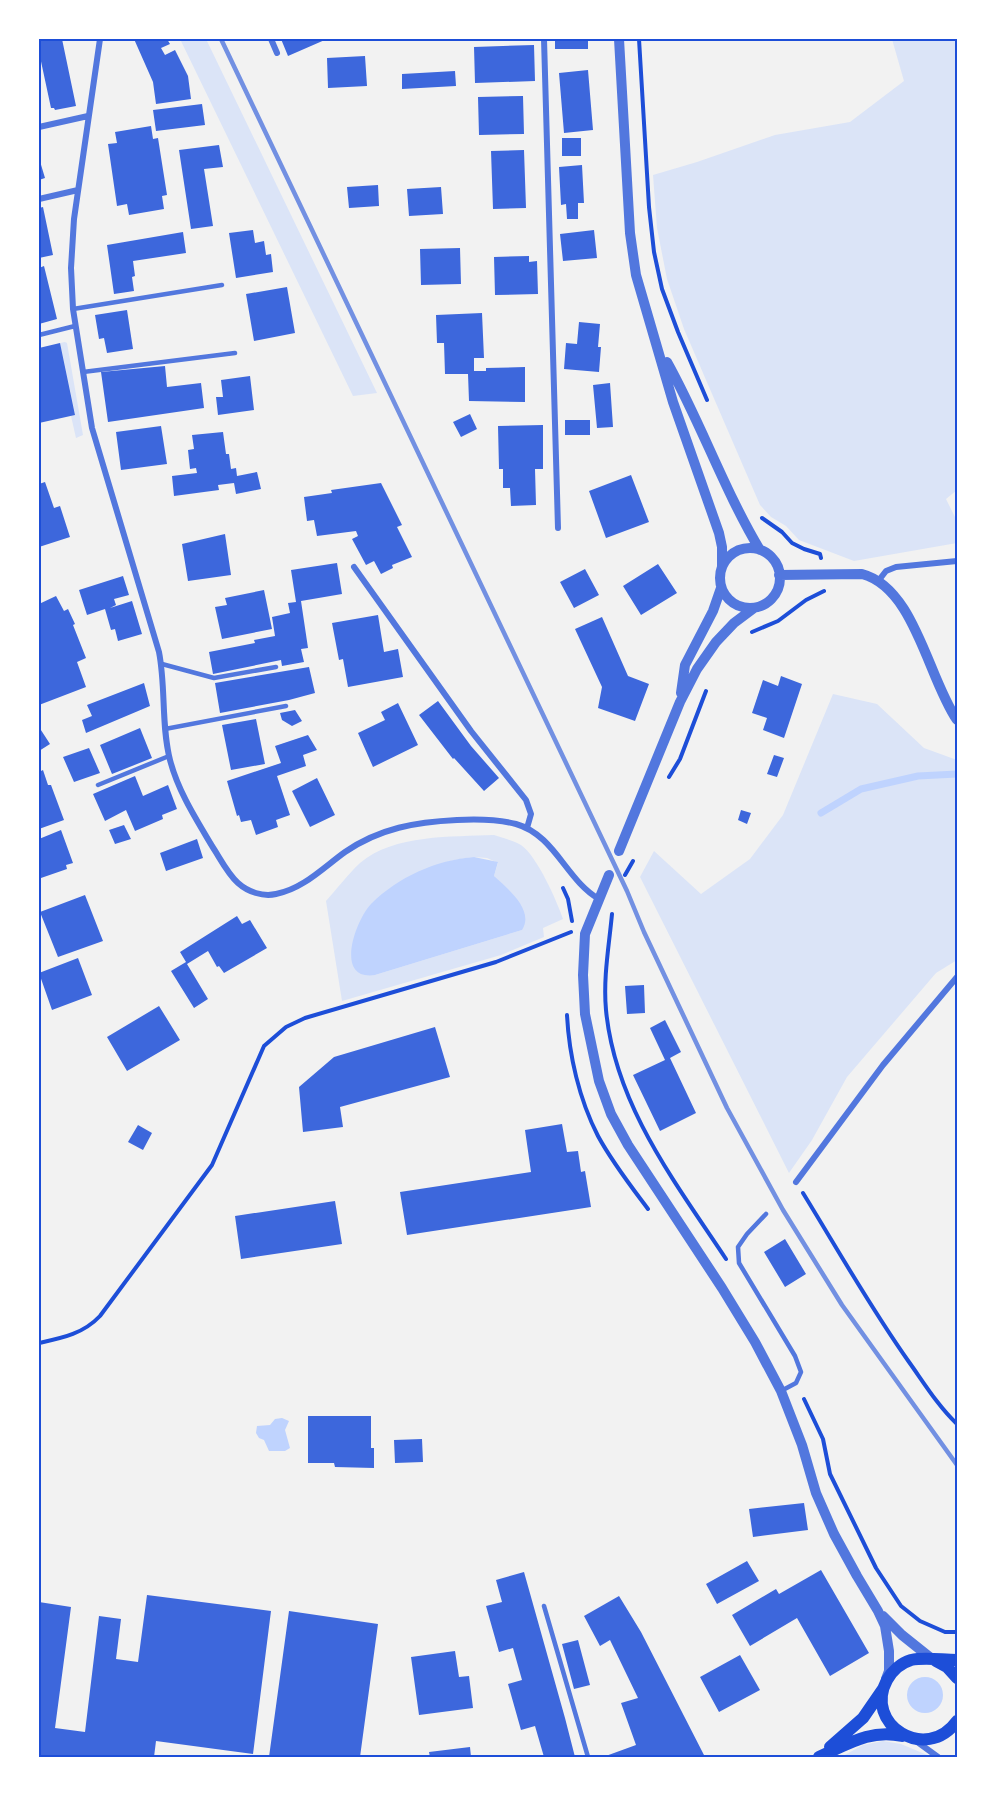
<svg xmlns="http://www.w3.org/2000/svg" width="996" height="1796" viewBox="0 0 996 1796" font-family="Georgia,serif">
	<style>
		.green { fill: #dbe4f7; fill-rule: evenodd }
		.water { fill: #bfd3fe }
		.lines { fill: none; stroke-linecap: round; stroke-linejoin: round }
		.stream { stroke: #bfd3fe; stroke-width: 7 }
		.building { fill: #3d67dc }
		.path { stroke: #1d4ed8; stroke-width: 4 }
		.service { stroke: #5277de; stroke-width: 4.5 }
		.minor { stroke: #5277de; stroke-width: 6 }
		.tertiary { stroke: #5277de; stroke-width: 10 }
		.secondary { stroke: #1d4ed8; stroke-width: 12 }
		.rail { stroke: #7290e2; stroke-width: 4.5 }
		.neatline { fill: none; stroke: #1d4ed8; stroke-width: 2 }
	</style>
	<rect width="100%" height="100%" fill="#f2f2f2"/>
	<!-- green -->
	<path class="green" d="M180,39H206L377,393L353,396Z
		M892,39H957V490L946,499L957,521V543L854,561L799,540L786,526L771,517L760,505L684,329L667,279L657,228L653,175L697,162L775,135L850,122L904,81Z
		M65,342L67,343L83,435L76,438L71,416L75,414L60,343Z
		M833,694L877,704L924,748L957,760V960L936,973L847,1077L812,1140L789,1173L640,877L654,851L701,894L750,859L783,815Z
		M494,835C503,838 514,841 521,845C537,856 557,901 563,919L543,928L544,937L501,955L342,1001L326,901C337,889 348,874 360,863C394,834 452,837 494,835ZM474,857L487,858L498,863L494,876L522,930L375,975L379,897C406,877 440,860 474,857Z
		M883,1741L901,1744L932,1757L843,1756L863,1745Z"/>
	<!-- water -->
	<path class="water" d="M474,857L498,862L494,876C507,888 535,910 522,930L375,975C334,981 355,921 371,904C398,877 436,860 474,857Z
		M282,1418L289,1421L285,1430L290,1448L285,1451H269L264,1440L259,1438L256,1433L257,1426L270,1425L275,1419Z
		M907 1695a18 18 0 1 1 36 0a18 18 0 1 1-36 0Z"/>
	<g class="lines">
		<!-- stream -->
		<path class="stream" d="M821,813L861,789L918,776L957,774"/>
	</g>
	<!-- building -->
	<path class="building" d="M39,39H62L76,106L55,110L54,108H51L39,52Z
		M134,39H167L170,44L161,48L165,55L175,50L188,76L191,99L156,104L153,82Z
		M281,39H327L288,56Z
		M555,39H588V49H555Z
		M534,45L535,81L475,83L474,47Z
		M365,56L367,86L328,88L327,58Z
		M588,70L593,130L564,133L559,73Z
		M455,71L456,86L402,89V74Z
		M523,96L524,134L479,135L478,97Z
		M202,104L205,125L156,131L153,110Z
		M151,126L153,139L158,138L167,195L162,196L164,209L129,215L127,204L117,206L108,144L117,143L115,132Z
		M562,138H581V156H562Z
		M219,145L223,167L204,169L213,226L191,229L179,150Z
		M524,150L526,208L493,209L491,151Z
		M39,158L45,178L39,180Z
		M582,165L584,203H578V219H567L566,204L561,205L559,167Z
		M378,185L379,206L349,208L347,187Z
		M441,187L443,214L409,216L407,189Z
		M43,207L53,255L39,258V208Z
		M253,230L255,243L264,241L266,255L271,254L273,272L236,278L229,233Z
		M594,230L597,258L563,261L560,234Z
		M183,232L186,253L133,261L135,276L132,277L134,291L114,294L107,245Z
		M460,248L461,284L421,285L420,249Z
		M529,256V262L537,261L538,294L495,295L494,257Z
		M44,266L57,319L39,324V268Z
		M287,287L295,333L254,341L246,294Z
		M127,310L133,349L107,353L104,338L99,339L95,315Z
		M482,313L484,358H474V371H486V368L525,367V402L469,401L468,374H445L444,343H437L436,315Z
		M579,322L600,324L598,347H601L599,372L564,369L566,343L577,344Z
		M60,343L75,415L39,423V348Z
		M165,366L167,387L201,383L204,408L108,422L101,372Z
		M250,376L254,410L218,415L216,397H223L221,380Z
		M610,383L613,427L597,428L593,385Z
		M470,414L477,429L461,437L453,422Z
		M565,420H590V435H565Z
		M543,425V469H535L536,505L511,506L510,488H503V469H499L498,426Z
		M161,426L167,464L121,470L116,432Z
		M223,432L226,454H229L231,469L236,468L237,476L257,472L261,489L236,494L234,483L218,485L219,490L174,496L172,476L197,473L196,468L190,469L188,450L194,449L192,435Z
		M631,475L649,522L606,538L589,491Z
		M45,482L54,508L60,506L70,537L39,547V484Z
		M381,483L402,525L397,527L412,557L392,565L393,568L381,574L374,561L366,565L352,539L358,536L356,531L317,536L314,520L307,521L304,497L332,493L331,490Z
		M225,534L231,575L188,581L182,544Z
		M337,563L342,594L301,601L308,648L301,649L304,662L282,666L281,660L213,674L209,652L255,643L254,640L275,636L272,617L290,613L288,603L296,602L291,570Z
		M658,564L677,593L641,615L623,586Z
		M585,569L599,595L574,608L560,582Z
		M123,576L129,595L114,599L116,605L110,608L132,601L142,634L118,641L115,629L111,630L105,609L87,615L79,590Z
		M264,590L272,629L222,639L215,607L227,605L225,598Z
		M56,596L64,611L68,609L75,624L73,625L86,658L77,662L86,687L39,705V604Z
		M378,615L384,652L398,649L403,677L348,687L343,659L339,660L332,623Z
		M602,617L628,676L649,684L635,721L598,708L602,687L575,629Z
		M309,667L315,693L289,700L220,713L215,683Z
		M781,676L802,684L784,738L763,730L767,718L752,713L763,680L778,686Z
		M144,683L150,706L86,733L82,720L92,716L87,705Z
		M438,701L471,746L499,778L484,791L454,758L453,759L419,715Z
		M398,703L418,745L373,767L358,733L385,720L381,712Z
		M295,710L302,721L292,726L282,720L280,713Z
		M256,719L265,764L231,770L222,725Z
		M39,727L50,744L39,751Z
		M140,728L152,758L112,774L100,745Z
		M308,735L317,750L303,755L306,766L277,776L290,815L276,820L278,827L256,835L251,820L241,822L239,815L237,816L227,781L281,763L275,746Z
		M89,748L100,773L74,782L63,757Z
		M774,755L784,758L777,777L767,774Z
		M43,770L48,785H51L64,820L39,829V772Z
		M135,776L143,796L168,785L177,809L162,815L163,819L135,831L126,810L105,821L93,794Z
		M317,778L335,815L310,827L292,791Z
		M741,810L751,813L747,824L738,820Z
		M124,825L131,839L115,844L109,830Z
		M61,830L73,863L66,865L67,869L41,878L39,873V839Z
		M197,839L203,858L166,871L160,853Z
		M85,895L103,941L58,957L40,912Z
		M237,916L242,924L250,920L267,948L224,973L219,966L217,967L208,951L187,964L208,999L194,1008L171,971L186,962L180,952Z
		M78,958L92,995L52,1010L39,973Z
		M644,985L645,1013L627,1014L625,986Z
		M159,1006L180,1040L127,1071L107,1037Z
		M665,1020L681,1052L670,1058L696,1113L660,1131L633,1075L665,1060L650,1028Z
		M435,1027L450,1077L340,1107L343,1127L303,1132L299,1087L334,1057Z
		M562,1124L567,1152L578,1151L581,1172L585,1171L591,1207L407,1235L400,1192L531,1172L525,1130Z
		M138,1125L152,1133L143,1150L128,1142Z
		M335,1201L342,1244L241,1259L235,1216Z
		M785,1239L806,1274L785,1287L764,1252Z
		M308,1416H371V1448H374V1468L335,1467L334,1463H308Z
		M422,1439L423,1462L395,1463L394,1440Z
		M804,1503L808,1530L753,1537L749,1509Z
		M747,1561L759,1581L717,1604L706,1584Z
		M821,1570L869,1653L830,1676L797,1618L750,1646L732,1615L776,1589L779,1594Z
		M524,1572L565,1718L575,1757H544L535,1726L521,1730L508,1684L522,1680L513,1648L499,1652L486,1606L502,1602L496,1580Z
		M147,1595L271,1611L253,1754L156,1741L154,1757H39V1602L71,1607L55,1728L85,1732L99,1616L121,1619L116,1659L138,1662Z
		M619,1596L641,1632L705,1757H603L636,1745L621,1703L638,1698L610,1640L600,1646L584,1616Z
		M289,1611L378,1624L360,1757H269Z
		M578,1640L590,1685L574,1689L562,1644Z
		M455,1651L459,1677L469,1676L473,1708L419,1715L411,1657Z
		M740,1655L760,1690L719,1712L700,1677Z
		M470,1747L471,1757H430L429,1752Z"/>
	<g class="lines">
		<!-- path -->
		<path class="path" d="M639,39L649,207L654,252L662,289L678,332L707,400
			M762,518L782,532L792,543L804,549L820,554L821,558
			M752,632L778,621L806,600L824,591
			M669,777L680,759L706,691
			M625,875L633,861
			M563,888L568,899L572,921
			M612,914C609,946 603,978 606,1010C615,1105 675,1182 726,1259
			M567,1015C569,1055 579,1099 598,1136C612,1162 630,1185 648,1209
			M803,1193C838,1250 870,1307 909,1362C924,1383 938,1406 957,1424
			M39,1343C62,1338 83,1334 100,1316L212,1165L264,1046L286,1027L305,1018L496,962L571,932
			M804,1399L823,1439L830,1474L876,1568L901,1606L920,1621L945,1632H957"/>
		<!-- service -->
		<path class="service" d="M73,309L222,285
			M39,335L75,326
			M83,372L235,353
			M162,664L214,678L276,667
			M165,729L286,706
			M98,785L169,756
			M766,1214L747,1234L738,1247L739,1263L795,1356L801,1372L796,1383L781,1391
			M544,1606L588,1757"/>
		<!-- minor -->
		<path class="minor" d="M100,39L74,219L71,268L73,309L92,428L159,652C166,688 161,725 170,760C178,791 196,819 212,846C220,858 227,873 238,883C248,892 263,897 276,894C303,889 324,867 345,852C380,828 416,822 457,820C477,819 497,819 516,824C555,835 566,880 599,899
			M271,39L277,53
			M544,39L558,528
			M39,127L88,116
			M39,199L78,190
			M354,567L471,731L526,800L531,814L527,828
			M879,580L886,571L896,567L957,561
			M796,1182L883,1065L957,977
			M916,1741L938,1757"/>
		<!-- tertiary -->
		<path class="tertiary" d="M619,39L630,233L636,275L673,402L719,533L722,547V567
			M667,362C701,423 724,490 760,550
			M720 578a30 30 0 1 1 60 0a30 30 0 1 1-60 0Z
			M779,575L862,574C915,588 928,678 957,720
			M681,693L685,665L713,611L721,588
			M619,851L680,702L697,669L716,642L734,623L754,608
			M609,875L585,934L583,975L585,1014L599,1081L611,1114L628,1145L722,1288L755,1342L781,1391L802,1445L816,1493L834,1534L857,1576L878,1611L885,1626L889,1651V1671L886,1679
			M883,1616L902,1635L932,1659"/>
		<!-- secondary -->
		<path class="secondary" d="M957,1660C942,1660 925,1657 911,1660C901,1663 892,1671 887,1680C863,1724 926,1764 957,1721
			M936,1661L947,1667L957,1678
			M830,1747L863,1718L883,1689
			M819,1757C848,1744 870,1729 902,1736"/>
		<!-- rail -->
		<path class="rail" d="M221,39L627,891L644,932L727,1108L783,1210L842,1305L957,1465"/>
	</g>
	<!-- border -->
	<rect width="996" height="1796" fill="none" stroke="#ffffff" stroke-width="81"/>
	<rect x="40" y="40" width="916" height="1716" class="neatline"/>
</svg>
